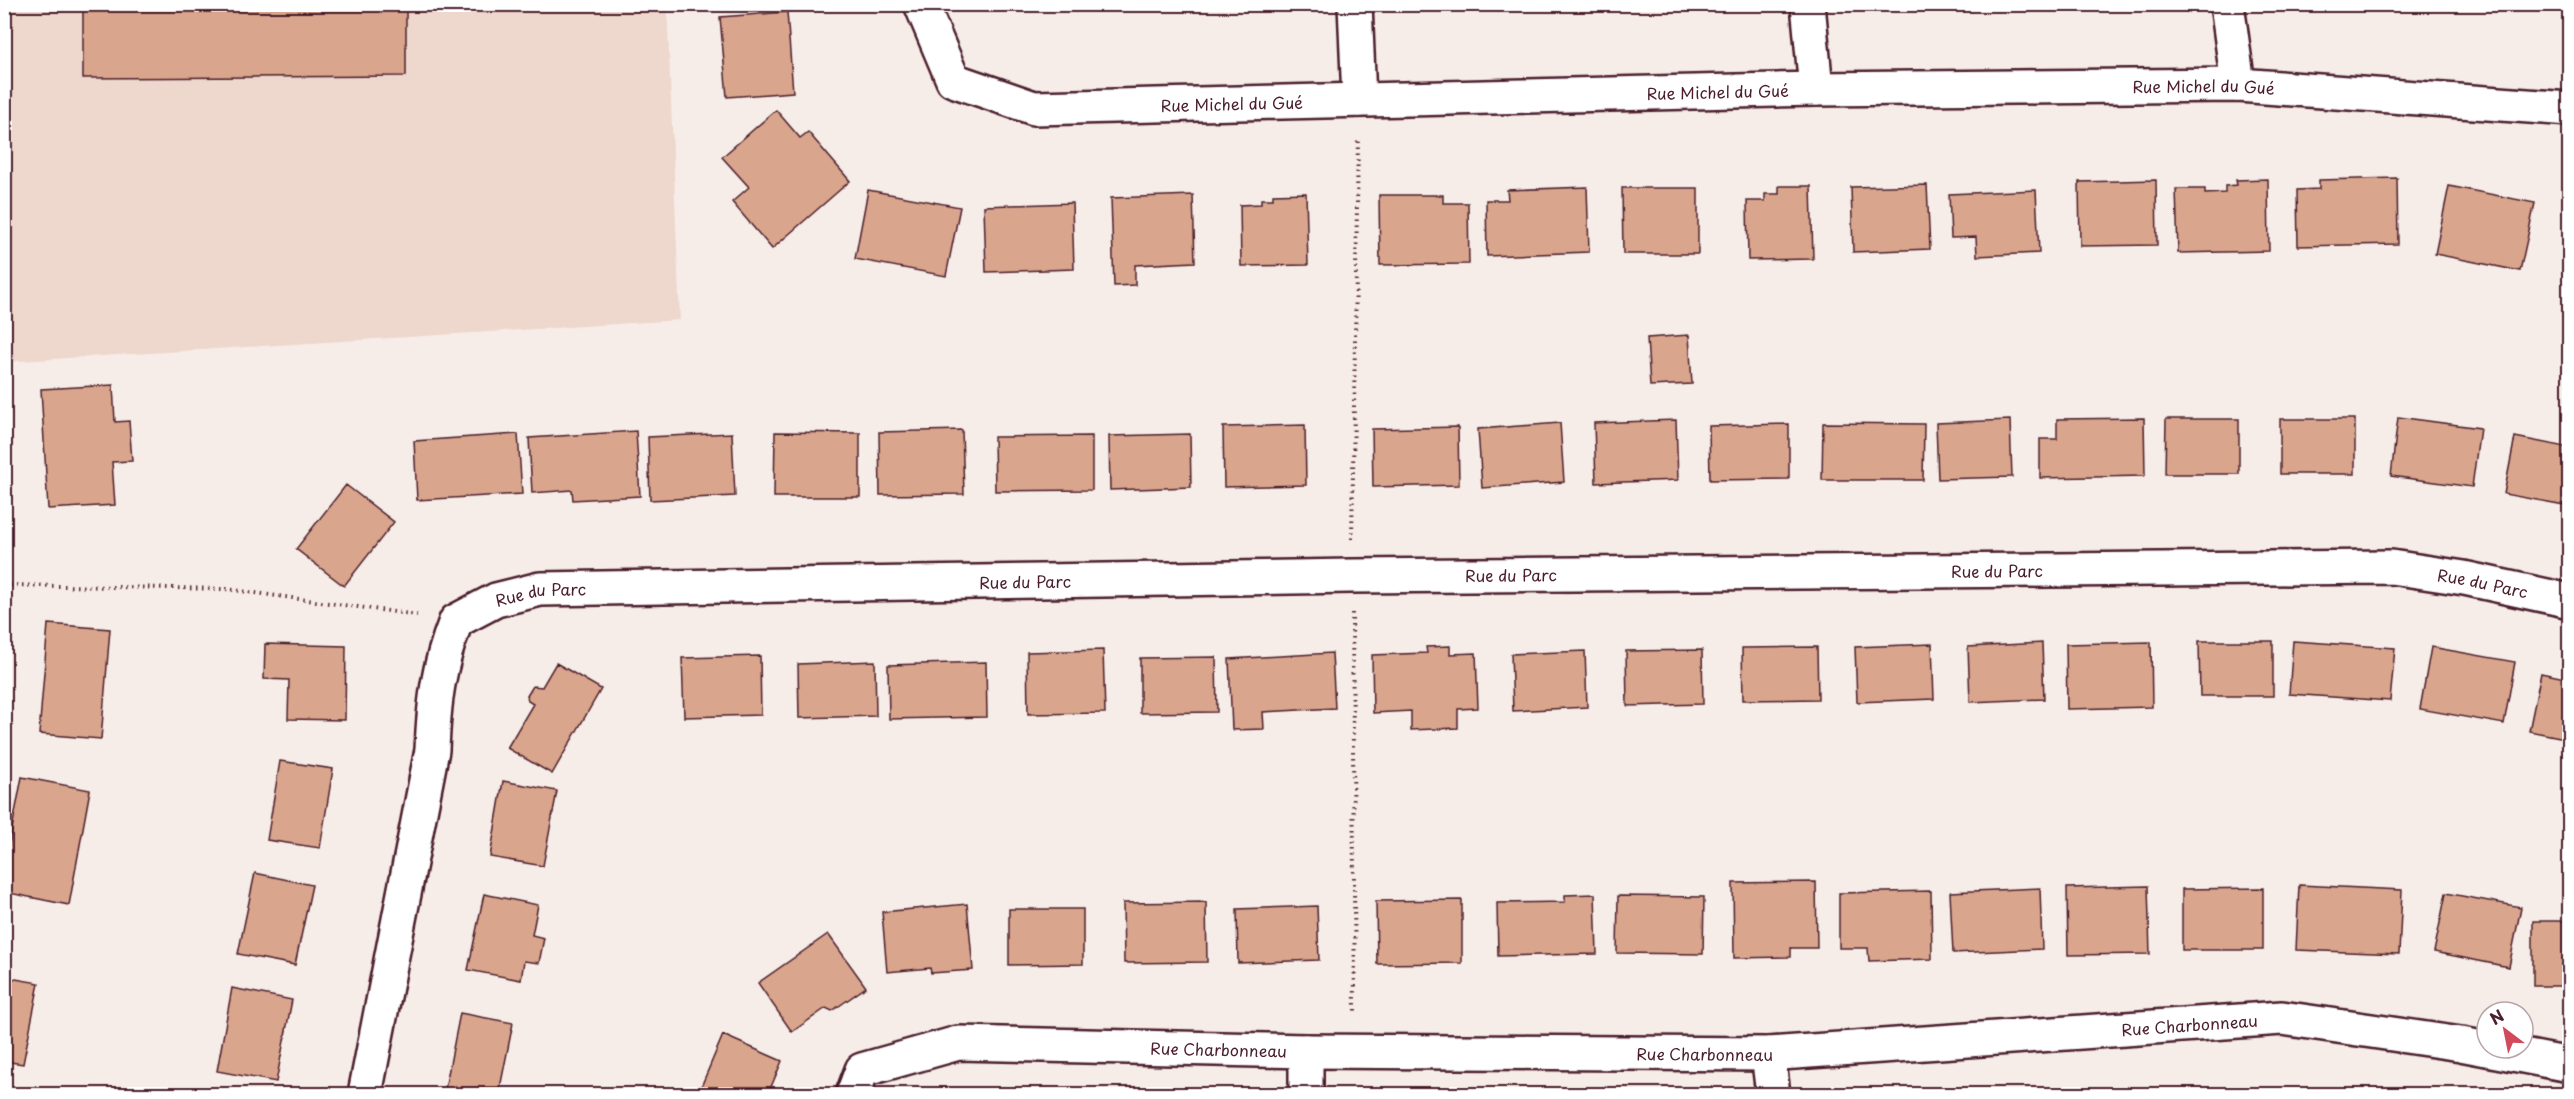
<svg xmlns="http://www.w3.org/2000/svg" width="2574" height="1099" viewBox="0 0 2574 1099" font-family="'Playpen Sans',sans-serif">
	<style>
		.built { fill: #eed7cd }
		.building { fill: #d9a58d; stroke: #4a1f2b; stroke-width: 1.5 }
		.lines { fill: none; stroke-linecap: round; stroke-linejoin: round }
		.minor-casing { stroke: #4a1f2b; stroke-width: 38 }
		.path { stroke: #4a1f2b; stroke-width: 4; stroke-dasharray: 1.5 4.5; stroke-linecap: butt }
		.minor { stroke: #fff; stroke-width: 33 }
		.labels { text-anchor: middle; dominant-baseline: central; stroke-width: 5; stroke-linejoin: round; paint-order: stroke }
		.street-label { font-size: 16px; fill: #4a1f2b; stroke: #fff }
	</style>
	<rect width="100%" height="100%" fill="#f7ede8"/>
	<filter id="ink" filterUnits="userSpaceOnUse"><feTurbulence type="fractalNoise" baseFrequency=".0167" numOctaves="2"/><feDisplacementMap in="SourceGraphic" scale="12" xChannelSelector="R" yChannelSelector="G"/><feConvolveMatrix kernelMatrix="1 2 1 2 8 2 1 2 1" color-interpolation-filters="sRGB"/></filter>
	<g filter="url(#ink)">
		<!-- built -->
		<path class="built" d="M5,5H667L680,320L5,362Z"/>
		<!-- building -->
		<path class="building" d="M83,4H406V76L83,78Z
			M787,12L793,92L727,97L720,17Z
			M776,110L800,138L808,132L850,181L772,249L732,202L749,187L722,157Z
			M2397,178L2398,244L2298,246L2297,190L2319,189V180Z
			M2268,179L2269,251L2178,253L2176,189H2205V194L2225,193V186L2237,185L2236,180Z
			M2156,180L2157,245L2080,246L2079,182Z
			M1927,185L1930,249L1853,252L1851,187Z
			M1779,186H1811L1813,259L1748,260L1747,201H1765V194H1779Z
			M2449,186L2535,203L2520,271L2435,254Z
			M1587,187L1589,252L1487,256L1486,200H1508L1507,190Z
			M1622,188H1698V254H1623Z
			M868,190L960,207L946,276L855,259Z
			M2036,190L2039,253L1977,256L1976,237L1951,238L1949,194Z
			M1306,193L1308,265L1241,266L1240,205L1261,204V199H1273V194Z
			M1193,195L1195,262L1135,265V285L1114,286L1111,198Z
			M1379,195H1443V203H1468L1469,264L1380,265Z
			M1072,203L1074,269L986,272L984,206Z
			M1689,335L1692,384L1650,386L1647,338Z
			M113,385L115,422L129,421L132,461L112,462L115,505L48,509L41,389Z
			M2398,417L2480,428L2472,487L2391,476Z
			M2144,418L2145,476L2040,478V439H2057V419Z
			M2166,419H2239V474H2165Z
			M2280,419H2355V474H2280Z
			M1676,420L1678,480L1596,483L1594,423Z
			M2010,420L2012,477L1938,479L1936,423Z
			M1560,423L1564,482L1482,488L1478,429Z
			M1823,423L1924,424L1923,480H1822Z
			M1789,424V479L1710,480L1709,426Z
			M1305,425L1306,485L1224,487L1223,427Z
			M1458,427L1459,485L1373,487L1372,429Z
			M962,430L964,494L880,495L879,432Z
			M636,431L640,496L573,500L572,490L532,493L529,438Z
			M775,432L860,433V497H774Z
			M732,433L735,496L650,500L648,437Z
			M518,434L522,494L417,500L414,441Z
			M1190,434L1191,487L1110,490L1109,436Z
			M1092,436V490L995,491L994,437Z
			M2515,437L2570,448V506L2504,494Z
			M346,485L394,522L344,586L296,549Z
			M48,624L110,629L101,739L39,734Z
			M2199,641H2273V696H2200Z
			M2293,641L2395,648L2390,701L2289,694Z
			M2151,642L2152,707L2067,709L2066,644Z
			M2042,643L2044,699L1970,702L1968,647Z
			M265,644L346,646L345,720L288,719L289,680L264,679Z
			M1932,644L1934,699L1857,702L1855,647Z
			M1450,646V654L1476,653L1478,708L1458,709V728L1411,730V711L1373,713L1372,655L1427,653L1426,647Z
			M1817,647L1818,699L1743,700L1742,648Z
			M2431,647L2515,662L2504,724L2420,709Z
			M1103,650L1105,713L1028,714L1027,652Z
			M1702,650L1703,704L1627,706L1626,651Z
			M1585,651L1587,707L1513,711L1511,654Z
			M1332,653L1335,708L1263,712L1264,729L1232,730L1229,659Z
			M760,656L761,715L684,717L682,658Z
			M1216,657L1217,712L1140,713V658Z
			M875,661L876,716L799,718L798,664Z
			M986,662L987,717L889,719L888,665Z
			M556,663L601,689L552,774L507,748L533,704L528,701L527,696L533,686L542,687Z
			M2541,673L2570,679V739L2529,731Z
			M280,761L333,769L320,848L267,840Z
			M22,777L90,790L69,905L4,892V870Z
			M503,781L557,791L543,866L490,857Z
			M255,873L312,885L295,965L238,954Z
			M1816,882L1817,948H1791V957L1734,958L1733,883Z
			M2299,885L2402,890L2399,954L2296,950Z
			M2148,886L2150,954L2068,955L2067,888Z
			M2040,888L2042,949L1953,953L1950,892Z
			M2263,888V950H2182V889Z
			M1931,891L1932,959L1869,961L1868,948H1839V893Z
			M2446,893L2521,907L2509,967L2434,952Z
			M484,894L538,905L532,935L544,938L539,963L524,961L521,980L468,970Z
			M1595,894L1597,954L1498,956L1497,903L1565,902V895Z
			M1618,896L1704,897L1703,954L1617,953Z
			M1462,900V963L1377,964L1376,901Z
			M1206,902L1207,962L1124,963L1123,903Z
			M967,904L973,970L931,973L930,968L887,972L882,912Z
			M1317,906L1319,960L1238,963L1237,909Z
			M1009,909H1083V964L1009,965Z
			M2533,921H2570V986H2533Z
			M828,934L866,987L832,1011L826,1008L792,1032L758,983Z
			M4,977L39,983L23,1064L4,1061Z
			M232,988L292,1000L276,1082L217,1071Z
			M460,1013L513,1023L499,1093L510,1094H444Z
			M723,1035L782,1061L768,1094H698Z"/>
		<g class="lines">
			<defs>
				<g id="minor">
					<path id="s1" d="M921,4L953,80L1034,108L1816,89L2238,85L2570,109"/>
					<path d="M1355,4L1359,100"/>
					<path d="M1808,4L1816,89"/>
					<path d="M2227,4L2238,85"/>
					<path d="M1768,1054L1773,1094"/>
					<path id="s2" d="M365,1094L432,750C434,701 438,667 456,621L496,600L540,589L1352,576L2391,567L2464,578L2570,601"/>
					<path id="s3" d="M853,1094L862,1070L958,1043L1306,1051L1768,1054L2282,1018L2461,1044L2570,1065"/>
					<path d="M1306,1094V1051"/>
				</g>
			</defs>
			<!-- minor casing -->
			<use href="#minor" class="minor-casing"/>
			<!-- path -->
			<path class="path" d="M1352,539L1358,139
				M4,585L226,589L417,615
				M1352,613L1355,1013"/>
			<!-- minor -->
			<use href="#minor" class="minor"/>
		</g>
	</g>
	<g class="labels">
		<!-- street labels -->
		<g class="street-label">
			<text stroke="none"><textPath href="#s1" startOffset="1338">Rue Michel du Gué</textPath></text>
			<text stroke="none"><textPath href="#s1" startOffset="852">Rue Michel du Gué</textPath></text>
			<text stroke="none"><textPath href="#s1" startOffset="366">Rue Michel du Gué</textPath></text>
			<text stroke="none"><textPath href="#s2" startOffset="2030">Rue du Parc</textPath></text>
			<text stroke="none"><textPath href="#s2" startOffset="1544">Rue du Parc</textPath></text>
			<text stroke="none"><textPath href="#s2" startOffset="1058">Rue du Parc</textPath></text>
			<text stroke="none"><textPath href="#s2" startOffset="2517">Rue du Parc</textPath></text>
			<text stroke="none"><textPath href="#s2" startOffset="573">Rue du Parc</textPath></text>
			<text stroke="none"><textPath href="#s3" startOffset="1358">Rue Charbonneau</textPath></text>
			<text stroke="none"><textPath href="#s3" startOffset="386">Rue Charbonneau</textPath></text>
			<text stroke="none"><textPath href="#s3" startOffset="872">Rue Charbonneau</textPath></text>
		</g>
	</g>
	<!-- margin -->
	<rect width="2574" height="1099" fill="none" stroke="#fff" stroke-width="24"/>
	<rect x="12" y="12" width="2550" height="1075" fill="none" stroke="#4a1f2b" stroke-width="2" filter="url(#ink)"/>
	<!-- north arrow -->
	<g transform="translate(2505 1030) rotate(328)"><circle r="28" fill="#ffffff" stroke="#b7a5aa" stroke-width="1.5"/>
	<path d="M0-4.5L10 22L0 15L-10 22Z" fill="#d1495b"/>
	<text y="-9" font-size="16" font-weight="bold" text-anchor="middle" fill="#4a1f2b">N</text>
	</g>
</svg>
